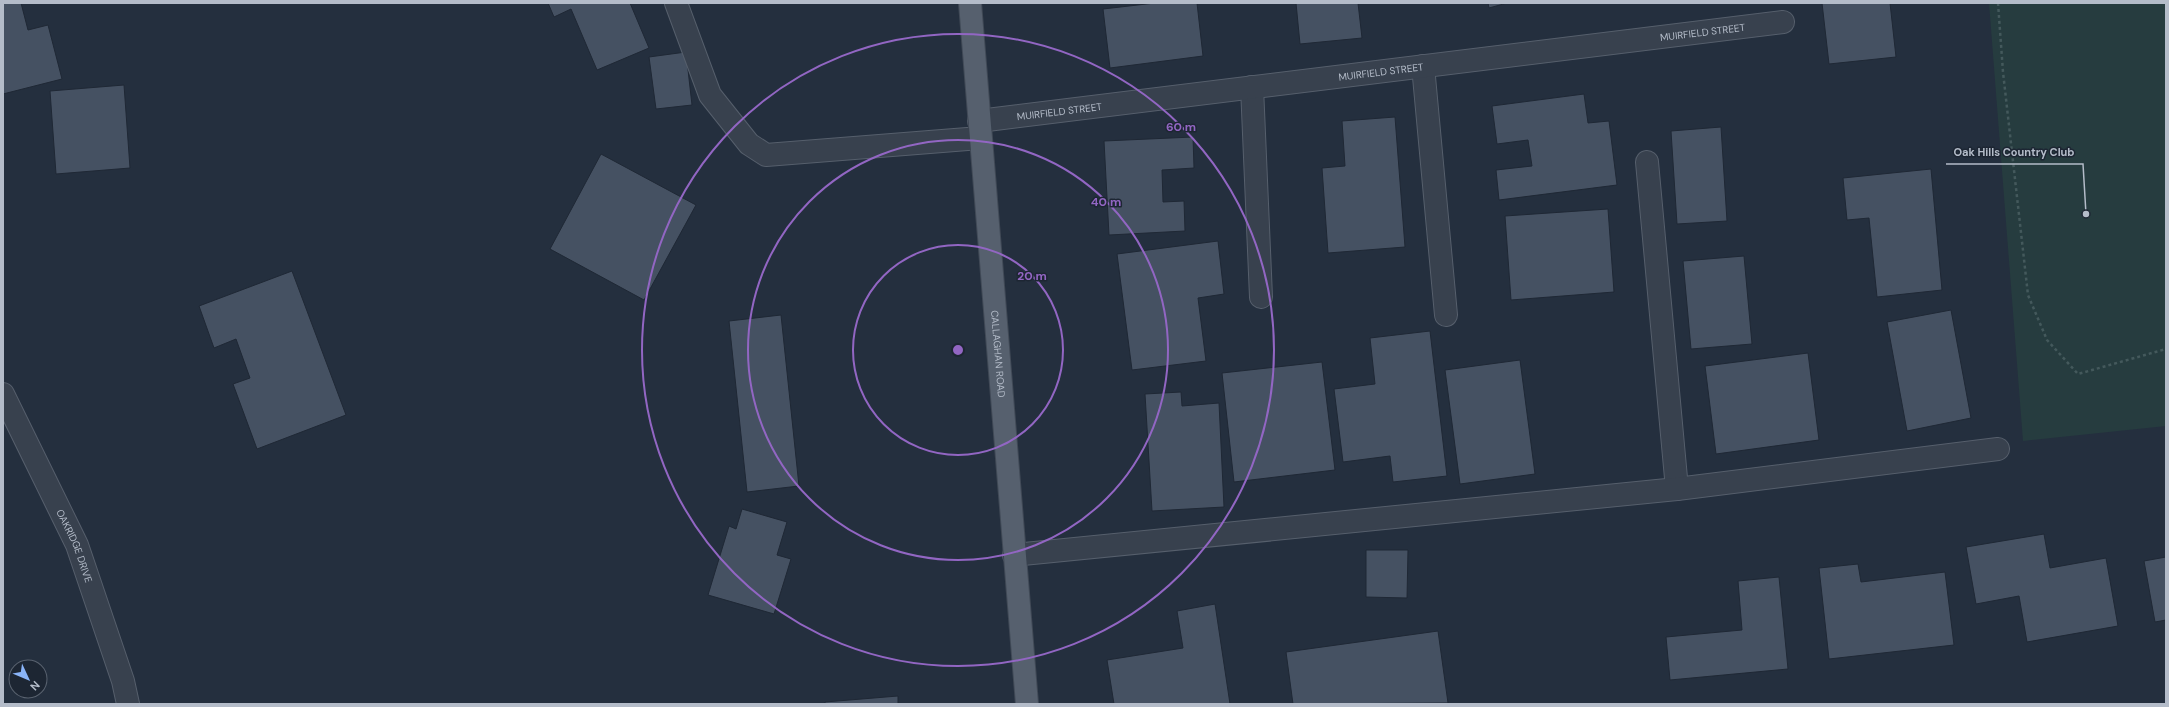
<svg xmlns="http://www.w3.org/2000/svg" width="2169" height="707" viewBox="0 0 2169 707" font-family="'DM Sans',sans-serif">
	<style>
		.green { fill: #263c3f }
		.building { fill: #455162; stroke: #1f2835 }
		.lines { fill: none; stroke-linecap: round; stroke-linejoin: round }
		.minor-casing { stroke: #565f6c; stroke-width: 24 }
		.major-casing { stroke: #414a57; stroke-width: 24 }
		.path { stroke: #44595c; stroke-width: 2.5; stroke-dasharray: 3 3; stroke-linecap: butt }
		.minor { stroke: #38414e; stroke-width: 22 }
		.major { stroke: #56606e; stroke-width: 22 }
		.ring { fill: none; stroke: #9266c3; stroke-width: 2 }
		.labels { text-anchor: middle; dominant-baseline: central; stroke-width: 3; stroke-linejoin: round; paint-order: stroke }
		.street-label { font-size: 10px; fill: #b4bcc9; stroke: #1d2633 }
		.centre { fill: #9266c3; stroke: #1d2633; stroke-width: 2 }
		.ring-label { font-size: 12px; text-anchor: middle; font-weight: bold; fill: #9266c3; stroke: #1d2633; stroke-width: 3; stroke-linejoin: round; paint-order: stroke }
		.leader { fill: none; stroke: #b4bcc9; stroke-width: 1.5 }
		.callout-dot { fill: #b4bcc9; stroke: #1d2633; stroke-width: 1.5 }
		.callout-label { font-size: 11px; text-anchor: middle; font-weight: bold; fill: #b4bcc9; stroke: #1d2633; stroke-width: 3; stroke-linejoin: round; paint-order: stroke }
	</style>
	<rect width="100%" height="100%" fill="#242f3e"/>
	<!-- green -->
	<path class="green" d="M1989,3H2166V426L2023,441Z"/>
	<!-- building -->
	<path class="building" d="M3,3H21L28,30L48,25L62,79L3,94Z
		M548,3H630L649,48L597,70L571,9L554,17Z
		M1155,3H1197L1203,56L1110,68L1103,9Z
		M1296,3H1358L1362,38L1300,44Z
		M1488,3H1507L1489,8Z
		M1822,3H1890L1896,57L1829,64Z
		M686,52L692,105L656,109L649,57Z
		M124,85L130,168L56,174L50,91Z
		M1584,94L1588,123L1609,121L1617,185L1499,200L1496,170L1532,166L1528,140L1497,144L1492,106Z
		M1395,117L1405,247L1328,253L1322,168L1345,166L1342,121Z
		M1721,127L1727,221L1677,224L1671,131Z
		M1193,137L1194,168L1162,170L1163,202L1184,201L1185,231L1109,235L1104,141Z
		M601,154L696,205L644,300L550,249Z
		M1931,169L1942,290L1877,297L1869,218L1847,220L1843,178Z
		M1608,209L1614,292L1511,300L1505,216Z
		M1218,241L1224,294L1198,298L1206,361L1132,370L1117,254Z
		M1744,256L1752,344L1691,349L1683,261Z
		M292,271L346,415L257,449L233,384L250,378L236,339L214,348L199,306Z
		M1951,310L1971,418L1907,431L1887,322Z
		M781,315L799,486L747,492L729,321Z
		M1430,331L1447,476L1393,482L1390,456L1343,462L1334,389L1375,384L1370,338Z
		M1808,353L1819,440L1716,454L1705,366Z
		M1520,360L1535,474L1460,484L1445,370Z
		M1322,362L1335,470L1234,482L1222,373Z
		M1181,392L1182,406L1219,403L1224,507L1152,511L1145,394Z
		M742,509L787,522L777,555L791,559L774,614L708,595L729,526L736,529Z
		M2044,534L2050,568L2106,558L2118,626L2027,642L2019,596L1976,604L1966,547Z
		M1366,550H1408L1407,598L1366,597Z
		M2166,557V620L2155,622L2144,561Z
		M1858,564L1861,582L1945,572L1954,645L1829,659L1819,568Z
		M1779,577L1788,669L1670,680L1666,637L1742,630L1738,581Z
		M1215,604L1230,704H1114L1107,660L1183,648L1177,611Z
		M1438,631L1448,703L1293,704L1286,652Z
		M898,696V704H825V702Z"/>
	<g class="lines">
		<defs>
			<g id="minor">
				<path d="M676,3L710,95L749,144L766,155L980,138"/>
				<path d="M1423,66L1446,315"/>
				<path d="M1252,87L1261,297"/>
				<path id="s1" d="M979,121L1783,22"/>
				<path d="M1647,162L1677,489"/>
				<path id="s2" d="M3,394L77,545L123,681L128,704"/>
				<path d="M1014,555L1677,489L1998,449"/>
			</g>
			<g id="major">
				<path id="s3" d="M970,3L1027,704"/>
			</g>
		</defs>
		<!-- minor casing -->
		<use href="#minor" class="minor-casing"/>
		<!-- major casing -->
		<use href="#major" class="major-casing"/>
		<!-- path -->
		<path class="path" d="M1998,3L2003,72L2028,295L2047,340L2078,374L2166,349"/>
		<!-- minor -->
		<use href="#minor" class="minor"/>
		<!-- major -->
		<use href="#major" class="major"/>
	</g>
	<!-- distance rings -->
	<g class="ring">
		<circle cx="958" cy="350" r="105"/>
		<circle cx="958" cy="350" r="210"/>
		<circle cx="958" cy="350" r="316"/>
	</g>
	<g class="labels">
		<!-- street labels -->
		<g class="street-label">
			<text stroke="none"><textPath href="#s1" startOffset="729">MUIRFIELD STREET</textPath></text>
			<text stroke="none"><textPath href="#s1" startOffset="405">MUIRFIELD STREET</textPath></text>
			<text stroke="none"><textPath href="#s1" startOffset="81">MUIRFIELD STREET</textPath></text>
			<text stroke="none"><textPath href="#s3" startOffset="352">CALLAGHAN ROAD</textPath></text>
			<text stroke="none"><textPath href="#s2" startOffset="168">OAKRIDGE DRIVE</textPath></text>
		</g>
	</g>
	<circle cx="958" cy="350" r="6" class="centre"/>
	<g class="ring-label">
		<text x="1181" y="131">60 m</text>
		<text x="1106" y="206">40 m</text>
		<text x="1032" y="280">20 m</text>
	</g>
	<!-- callouts -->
	<path class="leader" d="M2086 214L2083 164H1946"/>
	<circle class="callout-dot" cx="2086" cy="214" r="4"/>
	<g class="callout-label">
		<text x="2014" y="156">Oak Hills Country Club</text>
	</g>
	<!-- border -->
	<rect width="2169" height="707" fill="none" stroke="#b4bcc9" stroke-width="8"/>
	<!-- north arrow -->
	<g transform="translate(28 679) rotate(134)"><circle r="19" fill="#1d2633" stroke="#59626f"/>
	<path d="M0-3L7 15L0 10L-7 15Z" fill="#8ab4f8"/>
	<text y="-6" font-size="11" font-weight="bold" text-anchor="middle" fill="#b4bcc9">N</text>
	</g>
</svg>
